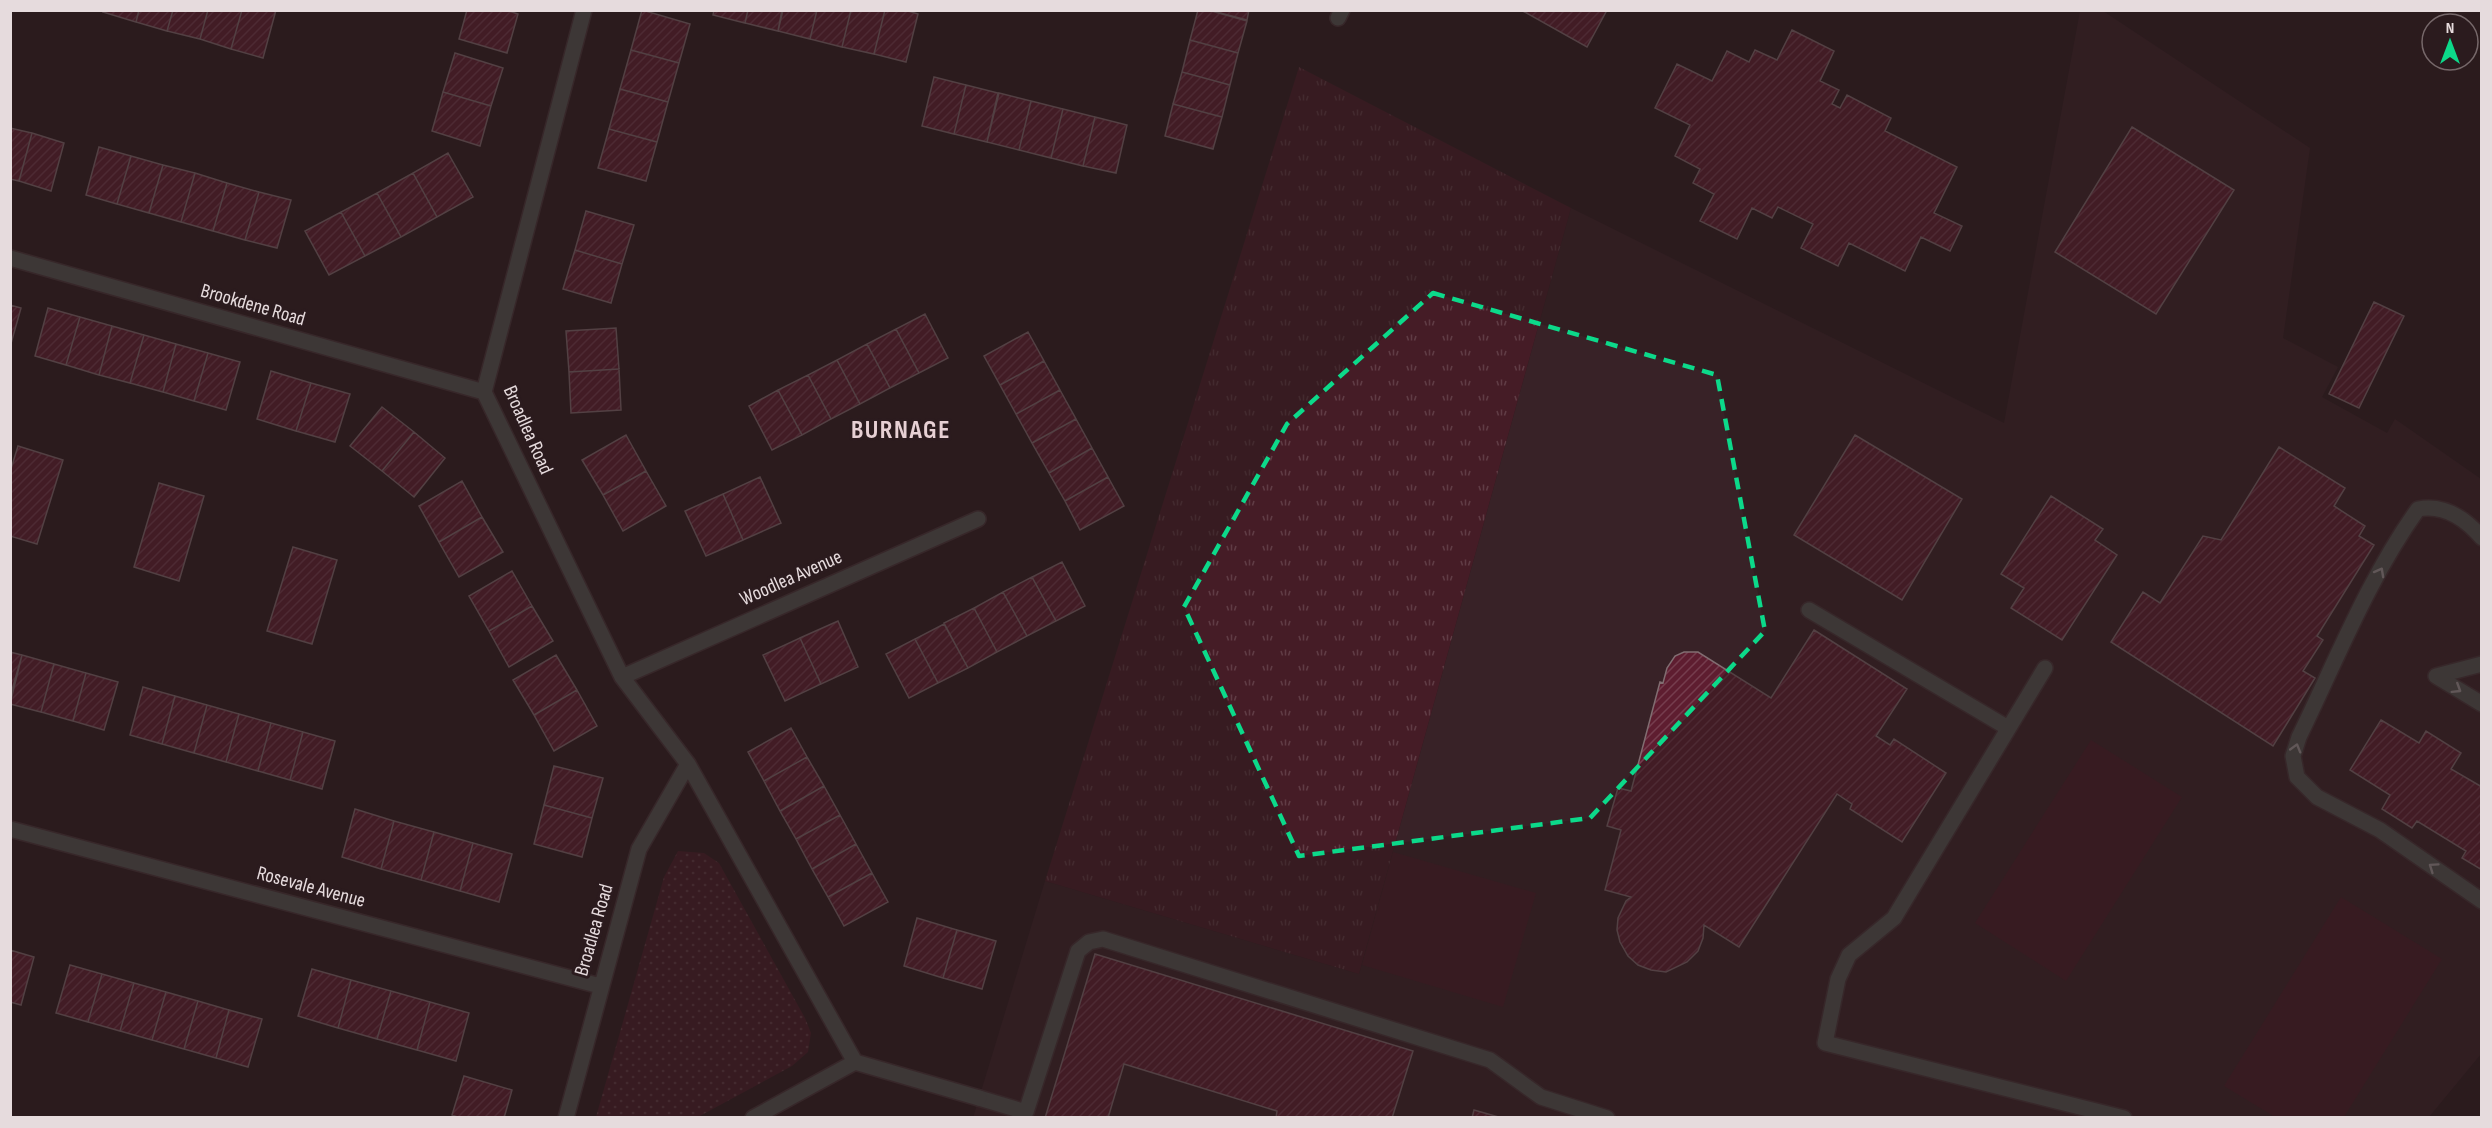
<svg xmlns="http://www.w3.org/2000/svg" width="2492" height="1128" viewBox="0 0 2492 1128" font-family="'Sofia Sans Condensed',sans-serif">
	<style>
		.built { fill: #382227 }
		.grass { fill: url(#grass-dots) }
		.park { fill: url(#park-tufts) }
		.garden { fill: #451c26 }
		.building { fill: url(#building-hatch); stroke: #816d71; stroke-width: 1.5 }
		.lines { fill: none; stroke-linecap: round; stroke-linejoin: round }
		.service-casing { stroke: #453639; stroke-width: 18 }
		.minor-casing { stroke: #453639; stroke-width: 18 }
		.service { stroke: #525955; stroke-width: 15 }
		.minor { stroke: #525955; stroke-width: 15 }
		.oneway { stroke: #a3a0a0 }
		.marked { fill: none; stroke: #0cd98a; stroke-width: 4.5; stroke-dasharray: 12 8; stroke-linejoin: round }
		.labels { text-anchor: middle; dominant-baseline: central; stroke-width: 6; stroke-linejoin: round; paint-order: stroke }
		.street-label { font-size: 20px; fill: #e6dbdd; stroke: #2b1b1e }
		.district-label { font-size: 26px; font-weight: bold; letter-spacing: 1.5px; fill: #e7d0d4; stroke: #2b1b1e }
	</style>
	<defs>
		<pattern id="grass-dots" width="8" height="8" patternUnits="userSpaceOnUse" patternTransform="scale(1.5)"><rect width="8" height="8" fill="#451c26"/><path d="M2 2h.1M6 6h.1" fill="none" stroke="#603c45" stroke-width="1.8" stroke-linecap="round"/></pattern>
		<pattern id="park-tufts" width="24" height="20" patternUnits="userSpaceOnUse" patternTransform="scale(1.5)"><rect width="24" height="20" fill="#451c26"/><path d="M3 7l-1-3M5 7V3M7 7l1-3M15 17l-1-3M17 17v-4M19 17l1-3" fill="none" stroke="#603c45"/></pattern>
		<pattern id="building-hatch" width="6" height="6" patternUnits="userSpaceOnUse" patternTransform="scale(1.5)"><rect width="6" height="6" fill="#5e1d30"/><path d="M-1 1l2-2M0 6l6-6M5 7l2-2" fill="none" stroke="#753d4e"/></pattern>
	</defs>
	<rect width="100%" height="100%" fill="#2b1b1e"/>
	<!-- built -->
	<path class="built" d="M2080,11H2103L2310,148L2283,338L2338,367L2322,397L2387,433L2395,419L2481,479V1054L2429,1117L973,1118L1045,881L1359,974L1571,208L2004,423Z"/>
	<!-- grass -->
	<path class="grass" d="M678,851L704,853L719,863L805,1018L811,1033L808,1052L792,1066L698,1117H596L664,877Z"/>
	<!-- park -->
	<path class="park" d="M1299,67L1571,208L1359,974L1045,881Z"/>
	<!-- garden -->
	<path class="garden" d="M2091,740L2182,797L2066,981L1975,923Z
		M1393,852L1536,893L1503,1007L1362,965Z
		M2341,897L2442,959L2344,1117H2275L2224,1086Z"/>
	<!-- building -->
	<path class="building" d="M104,10H139L136,22L103,12Z
		M139,10H173L167,31L136,22Z
		M173,10H208L200,39L167,31Z
		M208,10H242L231,49L200,39Z
		M242,10H276L263,58L231,49Z
		M467,10H506L518,14L507,53L459,39Z
		M642,10L690,24L679,63L631,50Z
		M714,10H748L745,23L713,15Z
		M748,10H782L778,31L745,23Z
		M783,10H817L810,39L778,31Z
		M817,10H851L842,47L810,39Z
		M851,10H885L874,54L842,47Z
		M885,10H905L918,14L906,62L874,54Z
		M1198,10H1208L1247,21L1238,53L1190,40Z
		M1209,10H1249L1247,20Z
		M1521,10H1607L1587,47Z
		M1792,30L1834,51L1820,81L1839,90L1832,104L1840,108L1847,95L1891,118L1885,131L1957,167L1934,213L1962,226L1950,251L1921,237L1905,271L1849,243L1838,266L1801,248L1813,224L1778,207L1772,218L1752,208L1737,239L1700,221L1714,194L1693,183L1700,169L1675,156L1690,125L1655,108L1677,64L1712,81L1727,51L1749,62L1755,50L1777,60Z
		M1190,40L1238,53L1230,85L1182,72Z
		M631,50L679,63L668,102L620,89Z
		M455,53L503,68L491,106L443,92Z
		M1182,72L1230,85L1222,117L1173,104Z
		M934,77L966,85L954,134L922,126Z
		M966,85L998,93L987,142L954,134Z
		M620,89L668,102L657,142L609,129Z
		M443,92L491,106L480,146L432,131Z
		M999,93L1031,101L1019,150L987,142Z
		M1031,101L1063,109L1051,158L1019,150Z
		M1173,104L1222,117L1213,149L1165,136Z
		M1063,109L1095,117L1083,166L1051,158Z
		M1095,117L1127,125L1116,173L1083,166Z
		M2132,127L2234,190L2156,314L2055,252Z
		M10,128L32,133L19,181L10,179Z
		M609,129L657,142L646,181L598,168Z
		M32,133L64,143L51,191L19,181Z
		M99,147L131,156L117,204L86,195Z
		M448,153L473,197L437,217L413,173Z
		M131,156L163,165L149,213L117,204Z
		M163,165L195,173L181,222L149,213Z
		M195,173L227,183L213,231L181,222Z
		M413,173L437,217L401,237L377,193Z
		M227,183L259,192L245,240L213,231Z
		M259,192L291,200L277,248L245,240Z
		M377,193L401,237L365,256L341,212Z
		M586,211L634,225L622,264L575,250Z
		M341,212L365,256L329,275L305,231Z
		M575,250L622,264L611,303L563,289Z
		M2374,302L2404,316L2359,408L2329,394Z
		M10,305L21,308L10,347Z
		M48,308L80,317L66,365L35,356Z
		M925,314L948,358L919,373L896,329Z
		M80,317L112,326L99,375L66,365Z
		M112,326L144,335L130,383L99,375Z
		M616,328L619,369L569,372L566,331Z
		M896,329L919,373L890,388L867,344Z
		M1028,332L1044,361L1000,385L984,356Z
		M144,335L176,344L163,392L130,383Z
		M176,344L208,353L194,401L163,392Z
		M867,344L890,388L860,404L837,360Z
		M208,353L240,362L226,410L194,401Z
		M837,360L860,404L831,419L808,375Z
		M1044,361L1060,390L1016,414L1000,385Z
		M619,369L621,410L571,413L569,372Z
		M271,371L311,383L296,431L257,419Z
		M808,375L831,419L802,435L778,390Z
		M311,383L350,394L335,442L296,431Z
		M778,390L802,435L772,450L749,406Z
		M1060,390L1076,419L1032,443L1016,414Z
		M382,407L414,432L382,471L350,446Z
		M1076,419L1092,448L1049,473L1032,443Z
		M414,432L445,458L414,497L382,471Z
		M626,435L646,471L603,495L582,460Z
		M1855,435L1962,499L1902,600L1794,535Z
		M18,446L63,460L37,544L10,536V472Z
		M2279,447L2345,488L2334,506L2365,526L2359,536L2374,545L2317,636L2323,640L2303,671L2315,678L2273,746L2111,642L2143,592L2160,603L2203,536L2221,540Z
		M1092,448L1108,477L1065,501L1049,473Z
		M646,471L666,506L623,531L603,495Z
		M760,477L781,523L743,540L723,494Z
		M1108,477L1124,506L1080,530L1065,501Z
		M462,481L482,517L439,542L419,506Z
		M159,483L204,496L179,581L134,567Z
		M723,494L743,540L706,556L685,511Z
		M2051,496L2103,529L2095,540L2117,555L2062,640L2011,608L2024,588L2001,574Z
		M482,517L503,552L459,577L439,542Z
		M293,547L337,560L312,644L267,631Z
		M1062,562L1085,606L1056,621L1032,577Z
		M512,571L532,606L489,631L469,596Z
		M1032,577L1056,621L1027,636L1003,592Z
		M1003,592L1027,636L997,652L974,608Z
		M532,606L553,641L509,667L489,631Z
		M974,608L997,652L968,668L944,623Z
		M838,621L858,667L821,684L800,638Z
		M944,624L968,668L938,683L915,639Z
		M1814,630L1907,689L1876,736L1890,745L1894,739L1946,773L1902,842L1850,809L1852,804L1837,794L1739,947L1704,925L1703,938L1698,951L1687,962L1666,972L1651,970L1638,965L1628,956L1620,942L1617,930L1618,918L1626,901L1631,897L1605,890L1621,830L1607,826L1618,788L1631,791L1660,682L1663,683L1667,668L1675,656L1684,652H1698L1771,698Z
		M800,638L821,684L785,701L763,655Z
		M915,639L938,683L909,698L886,654Z
		M10,652L22,655L10,697Z
		M22,655L54,664L41,712L10,704Z
		M556,655L577,690L534,715L513,680Z
		M54,664L86,673L73,721L41,712Z
		M86,673L118,682L104,730L73,721Z
		M143,687L175,696L162,744L130,735Z
		M577,690L597,726L554,751L534,715Z
		M175,696L207,705L194,753L162,744Z
		M207,705L239,714L226,762L194,753Z
		M239,714L271,723L258,771L226,762Z
		M2381,720L2419,743L2426,731L2461,753L2451,769L2482,787V870L2462,858L2466,851L2417,821L2412,828L2382,809L2390,795L2350,770Z
		M271,723L303,732L290,780L258,771Z
		M791,728L807,757L764,781L748,752Z
		M303,732L335,741L322,789L290,780Z
		M807,757L824,786L780,811L764,781Z
		M554,766L603,778L592,818L544,805Z
		M824,786L840,815L796,839L780,811Z
		M544,805L592,818L582,857L534,844Z
		M355,809L394,821L381,869L342,857Z
		M840,815L856,844L812,869L796,839Z
		M394,821L434,832L421,880L381,869Z
		M434,832L473,843L460,891L421,880Z
		M473,843L512,854L499,902L460,891Z
		M856,844L872,873L828,897L812,869Z
		M872,873L888,902L844,926L828,897Z
		M917,918L957,930L943,978L904,966Z
		M957,930L996,941L982,989L943,978Z
		M10,950L34,957L21,1005L10,1002Z
		M1095,954L1413,1051L1392,1118H1276L1277,1111L1124,1064L1108,1118H1045Z
		M70,965L102,974L88,1022L56,1013Z
		M312,969L351,980L338,1028L298,1016Z
		M102,974L134,983L120,1031L88,1022Z
		M351,980L391,991L377,1039L338,1028Z
		M134,983L166,992L152,1040L120,1031Z
		M391,991L430,1002L417,1050L377,1039Z
		M166,992L198,1001L184,1049L152,1040Z
		M198,1001L229,1010L216,1058L184,1049Z
		M430,1002L469,1013L456,1061L417,1050Z
		M229,1010L262,1019L248,1067L216,1058Z
		M464,1076L512,1090L504,1118H460L452,1115Z
		M1474,1110L1502,1118H1472Z"/>
	<g class="lines">
		<defs>
			<path id="service" d="M1338,18L1342,10
				M2482,538C2465,518 2444,504 2418,509C2368,579 2336,661 2299,737L2293,756L2297,777L2317,797L2380,830L2482,901
				M1809,610L2008,728
				M2482,664L2436,676L2482,704
				M2045,668L1894,918L1849,955L1838,979L1825,1043L2124,1118
				M979,1098L1026,1112L1078,951L1089,942L1103,939L1490,1060L1541,1097L1607,1118"/>
			<path id="minor" d="M584,10L484,392L622,677L688,764L855,1062L753,1118
				M10,258L484,392
				M622,677L978,519
				M10,829L600,986
				M855,1062L979,1098
				M566,1118L639,849L688,764"/>
		</defs>
		<!-- service casing -->
		<use href="#service" class="service-casing"/>
		<!-- minor casing -->
		<use href="#minor" class="minor-casing"/>
		<!-- service -->
		<use href="#service" class="service"/>
		<!-- minor -->
		<use href="#minor" class="minor"/>
	</g>
	<!-- one-way arrows -->
	<defs><path id="oneway-chevron" d="M-2-3.5L2.5 0L-2 3.5" fill="none" stroke-width="1.6" stroke-linecap="round" stroke-linejoin="round" transform="scale(1.5)"/></defs>
	<g class="oneway">
		<use href="#oneway-chevron" transform="translate(2380 572) rotate(-61)"/>
		<use href="#oneway-chevron" transform="translate(2457 689) rotate(32)"/>
		<use href="#oneway-chevron" transform="translate(2296 748) rotate(-74)"/>
		<use href="#oneway-chevron" transform="translate(2433 867) rotate(-145)"/>
	</g>
	<!-- marked area -->
	<path d="M0 0H2492V1128H0ZM1433,293L1717,375L1765,631L1590,818L1299,856L1184,607L1287,424Z" fill="#2b1b1e" fill-opacity=".55" fill-rule="evenodd"/>
	<path class="marked" d="M1433,293L1717,375L1765,631L1590,818L1299,856L1184,607L1287,424Z"/>
	<g class="labels">
		<!-- street labels -->
		<g class="street-label">
			<text transform="translate(253 305) rotate(16)">Brookdene Road</text>
			<text transform="translate(528 430) rotate(66)">Broadlea Road</text>
			<text transform="translate(791 578) rotate(-24)">Woodlea Avenue</text>
			<text transform="translate(311 887) rotate(15)">Rosevale Avenue</text>
			<text transform="translate(594 930) rotate(-74)">Broadlea Road</text>
		</g>
		<!-- district labels -->
		<g class="district-label">
			<text x="901" y="430">BURNAGE</text>
		</g>
	</g>
	<!-- border -->
	<rect width="2492" height="1128" fill="none" stroke="#e6dbdd" stroke-width="24"/>
	<!-- north arrow -->
	<g transform="translate(2450 42)"><circle r="28" fill="#2b1b1e" stroke="#76686a" stroke-width="1.5"/>
	<path d="M0-4.5L10 22L0 15L-10 22Z" fill="#0cd98a"/>
	<text y="-9" font-size="16" font-weight="bold" text-anchor="middle" fill="#e6dbdd">N</text>
	</g>
</svg>
